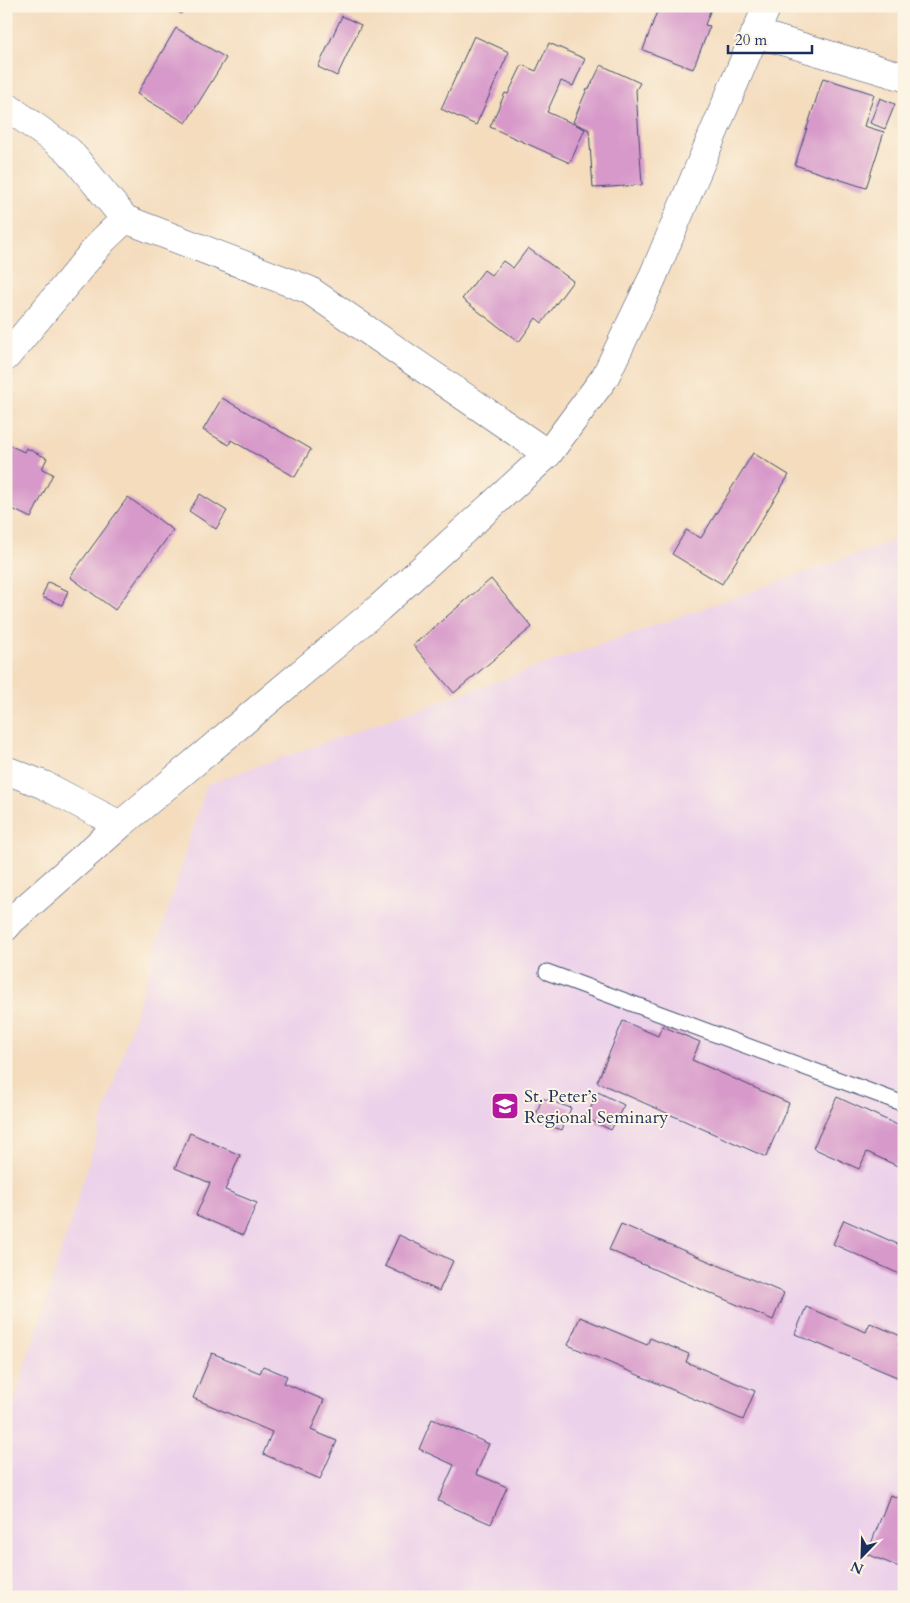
<svg xmlns="http://www.w3.org/2000/svg" width="910" height="1603" viewBox="0 0 910 1603" font-family="Cardo,serif">
	<style>
		.built { fill: #ecd1ea }
		.building { fill: #d799ca }
		.lines { fill: none; stroke-linecap: round; stroke-linejoin: round }
		.lane-casing { stroke: #3c496c; stroke-width: 17 }
		.street-casing { stroke: #3c496c; stroke-width: 29 }
		.lane { stroke: #fff; stroke-width: 15 }
		.street { stroke: #fff; stroke-width: 28 }
		.labels { text-anchor: middle; dominant-baseline: central; stroke-width: 4; stroke-linejoin: round; paint-order: stroke }
		.poi-label { font-size: 18px; fill: #1b2f5e; stroke: #fcf5e5; text-anchor: start }
	</style>
	<rect width="100%" height="100%" fill="#fcf5e5"/>
	<filter id="ink" filterUnits="userSpaceOnUse"><feTurbulence type="fractalNoise" baseFrequency=".02" numOctaves="2"/><feDisplacementMap in="SourceGraphic" scale="10" xChannelSelector="R" yChannelSelector="G"/><feConvolveMatrix kernelMatrix="1 2 1 2 8 2 1 2 1" color-interpolation-filters="sRGB"/></filter>
	<filter id="wash" filterUnits="userSpaceOnUse"><feTurbulence type="fractalNoise" baseFrequency=".0096" numOctaves="4" result="noise"/><feDisplacementMap in="SourceGraphic" scale="20" xChannelSelector="R" yChannelSelector="G"/><feGaussianBlur stdDeviation="1.12" result="paint"/><feColorMatrix in="noise" values="0 0 0 0 0 0 0 0 0 0 0 0 0 0 0 0 0 1.4 0 .05"/><feComposite in="paint" operator="in"/></filter>
	<g filter="url(#wash)">
		<rect width="100%" height="100%" fill="#f4dcbd"/>
		<!-- built -->
		<path class="built" d="M904,537V1597H6V1428L207,784Z"/>
		<g id="blocks">
			<!-- building -->
			<path class="building" d="M168,6H185L181,14Z
				M659,6H712L705,25L710,26L693,69L643,50Z
				M342,16L361,25L337,76L318,67Z
				M176,28L226,58L186,123L137,94Z
				M474,36L509,52L476,125L441,109Z
				M549,43L585,59L573,86L561,81L547,112L585,129L570,163L490,127L505,93L508,94L522,65L536,71Z
				M601,65L640,83L636,90L642,185L593,188L589,130L573,122L587,89H589Z
				M823,78L874,94L864,126L884,132L866,188L795,165Z
				M880,98L895,104L885,129L870,123Z
				M528,248L573,281L542,323L536,318L519,342L462,299L484,270L491,275L503,261L513,268Z
				M222,398L311,449L295,477L231,440L229,445L203,430Z
				M9,445L24,452L26,448L47,458L42,469L53,474L31,518L6,506V451Z
				M753,453L789,475L722,584L672,554L686,530L701,538Z
				M200,494L227,511L216,529L189,511Z
				M128,497L173,530L115,610L70,577Z
				M491,579L532,627L454,693L413,645Z
				M48,582L68,591L62,605L42,597Z
				M623,1021L658,1036L662,1026L700,1042L692,1060L789,1103L766,1157L597,1082Z
				M598,1092L624,1105L611,1130L586,1118Z
				M837,1097L904,1128V1169L867,1152L859,1169L813,1148Z
				M542,1098L571,1108L562,1130L534,1121Z
				M190,1133L240,1155L225,1190L257,1203L243,1235L196,1215L210,1183L175,1168Z
				M844,1220L904,1247V1276L833,1244Z
				M621,1224L784,1293L773,1320L609,1250Z
				M399,1235L453,1261L439,1291L385,1266Z
				M806,1307L866,1332L870,1323L901,1336L898,1345L904,1348V1380L795,1334Z
				M580,1317L647,1345L650,1338L689,1354L686,1362L755,1391L743,1420L568,1345Z
				M212,1353L260,1373L263,1366L287,1376L284,1383L324,1400L311,1430L337,1441L320,1479L263,1454L272,1432L193,1398Z
				M432,1419L489,1444L476,1474L507,1487L491,1524L438,1501L454,1465L419,1449Z
				M890,1495L904,1500V1569L867,1554Z"/>
		</g>
	</g>
	<g filter="url(#ink)">
		<use href="#blocks" fill-opacity="0" stroke="#3c496c" stroke-width="1"/>
		<g class="lines">
			<defs>
				<path id="lane" d="M547,972L904,1104"/>
				<path id="street" d="M755,33L904,77
					M6,106L69,151L125,219
					M6,357L103,240L125,219L309,290L548,454
					M6,770L44,785L120,825
					M6,927L12,920L120,825L379,608L548,454L605,377L651,281L767,6"/>
			</defs>
			<!-- lane casing -->
			<use href="#lane" class="lane-casing"/>
			<!-- street casing -->
			<use href="#street" class="street-casing"/>
			<!-- lane -->
			<use href="#lane" class="lane"/>
			<!-- street -->
			<use href="#street" class="street"/>
		</g>
	</g>
	<!-- icons -->
	<defs>
		<symbol id="university-square" viewBox="-11 -11 22 22"><rect x="-9" y="-9" width="18" height="18" rx="4" fill="#b5179e" stroke="#fcf5e5"/><path d="M0-5L7-2L0 1L-7-2ZM-4 1L0 2.5L4 1V4Q0 6-4 4Z" fill="#fff"/></symbol>
	</defs>
	<g fill-rule="evenodd">
		<use href="#university-square" x="489" y="1090" width="32" height="32"/>
	</g>
	<g class="labels">
		<!-- poi labels -->
		<g class="poi-label">
			<text x="524" y="1096">St. Peter’s<tspan x="524" dy="21">Regional Seminary</tspan></text>
		</g>
	</g>
	<!-- margin -->
	<rect width="910" height="1603" fill="none" stroke="#fcf5e5" stroke-width="25"/>
	<!-- north arrow -->
	<g transform="translate(862 1556) rotate(203)" stroke="#fcf5e5" stroke-width="4" paint-order="stroke">
	<path d="M0-4L9 19L0 12L-9 19Z" fill="#1b2f5e"/>
	<text y="-8" font-size="14" font-weight="bold" text-anchor="middle" fill="#1b2f5e">N</text>
	</g>
	<!-- scale -->
	<path d="M728 45v8h84v-8" fill="none" stroke="#1b2f5e" stroke-width="2.5"/>
	<text x="735" y="45" font-size="15" fill="#1b2f5e" stroke="#fcf5e5" stroke-width="4" paint-order="stroke">20 m</text>
</svg>
